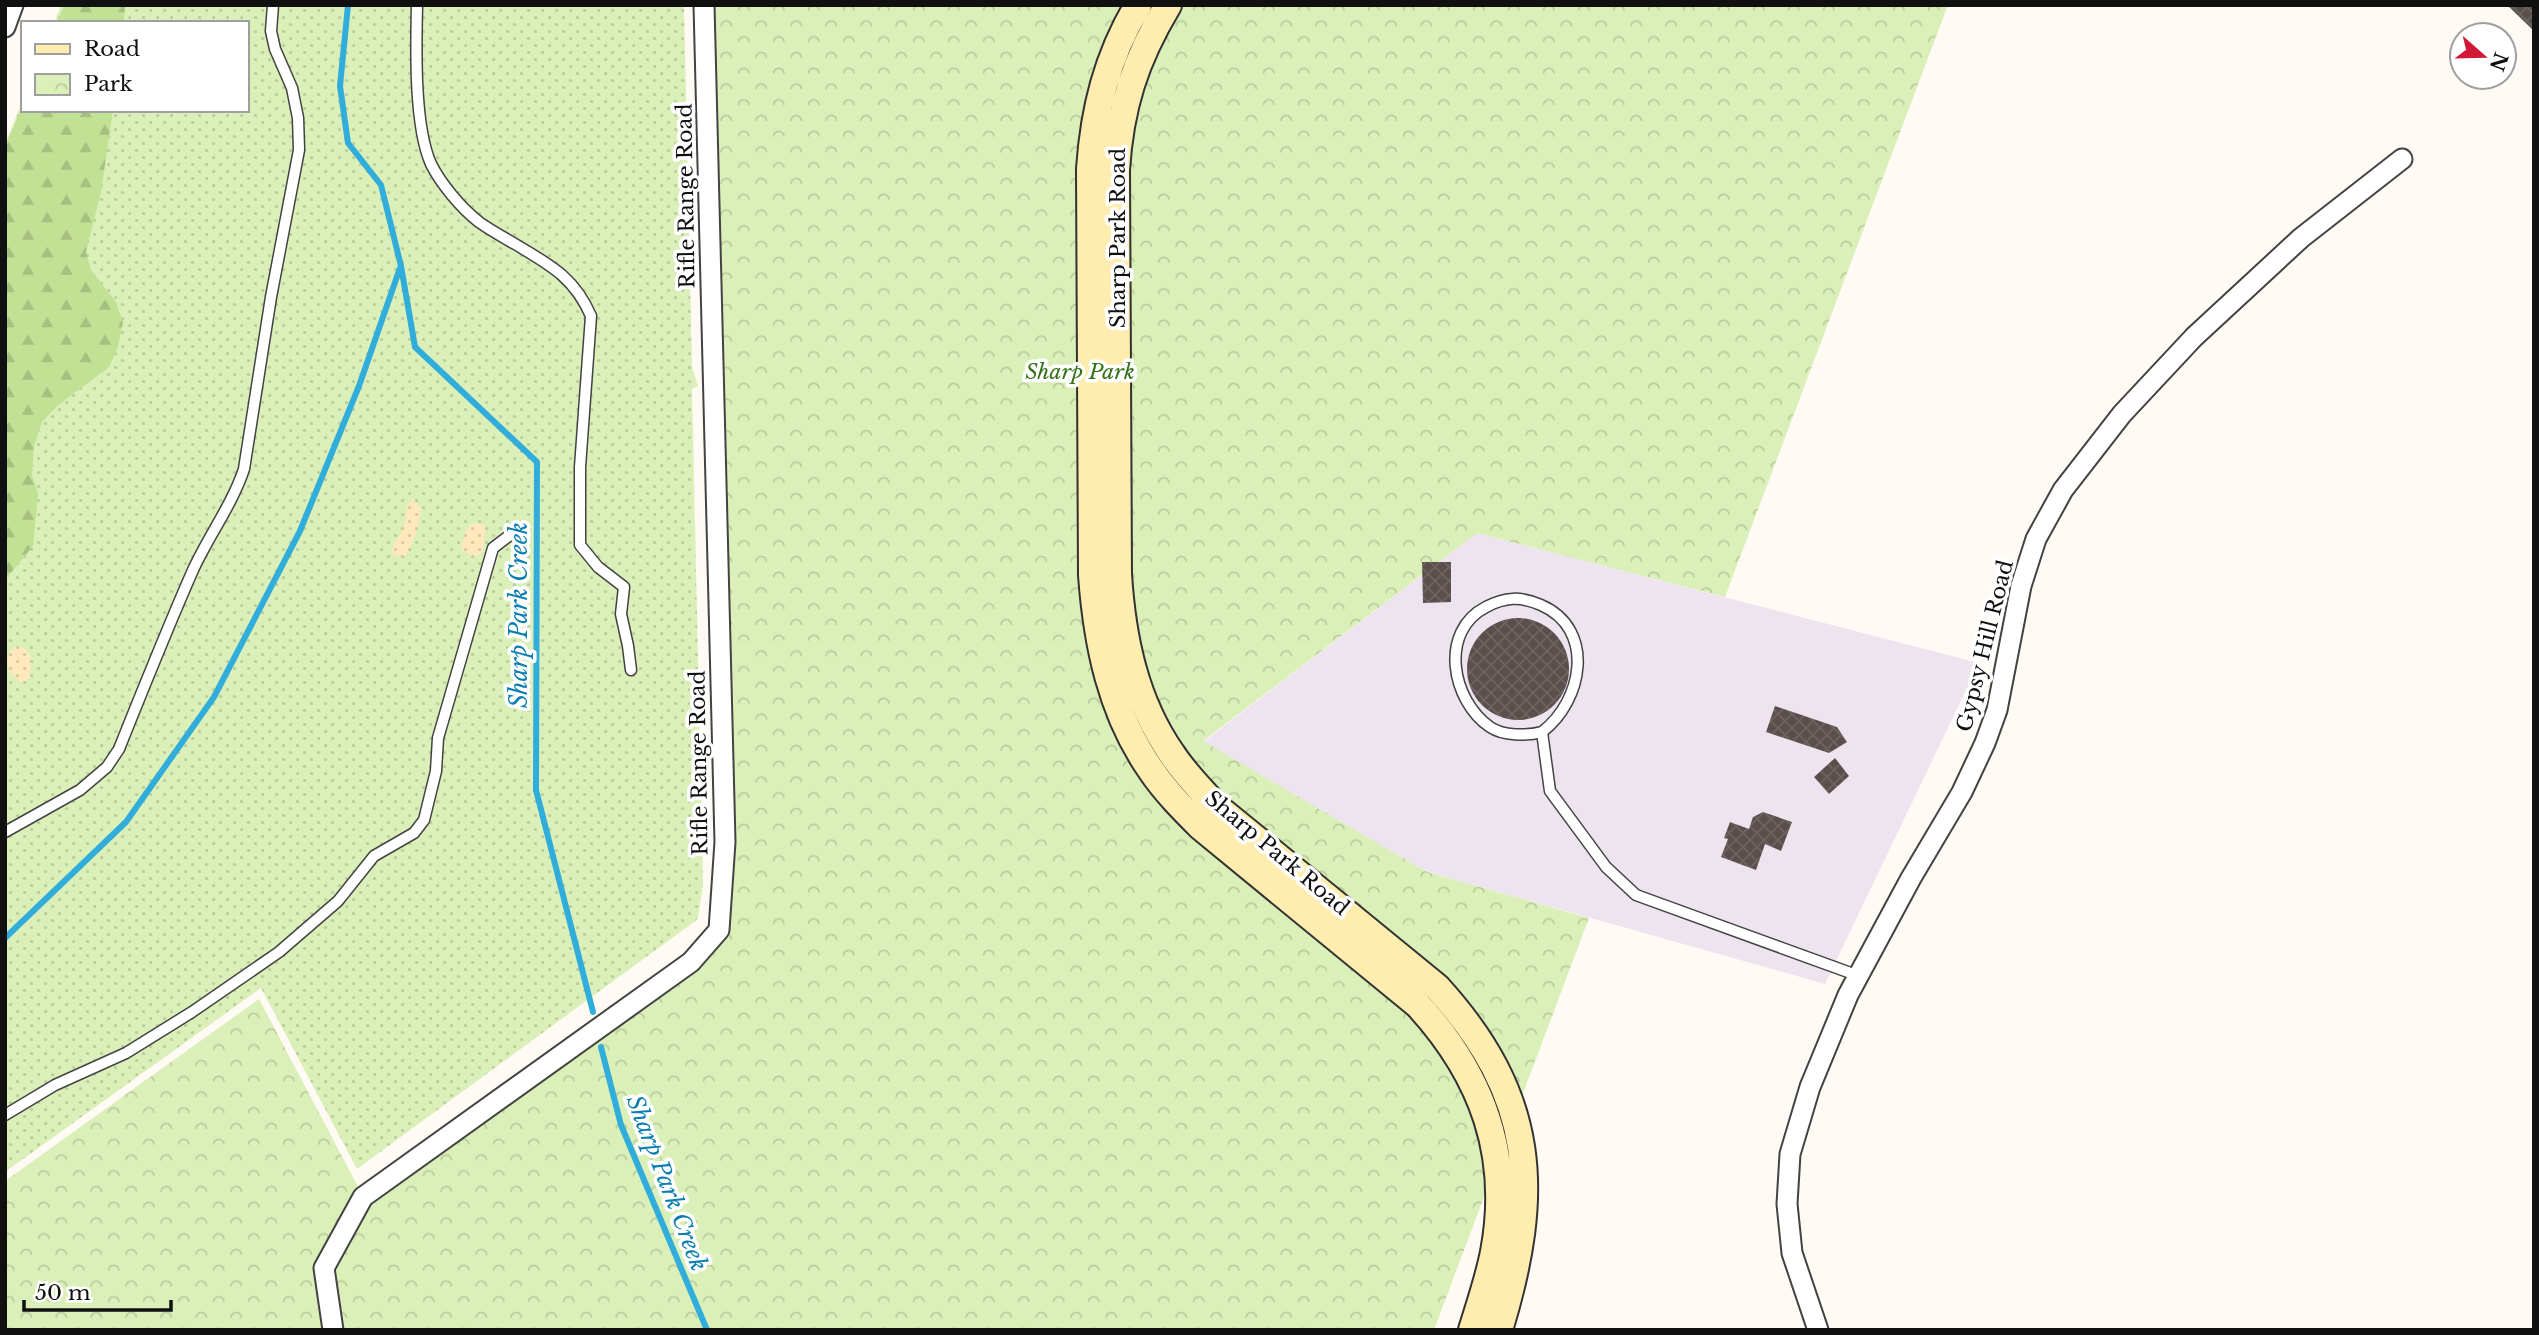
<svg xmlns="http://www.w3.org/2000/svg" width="2539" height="1335" viewBox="0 0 2539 1335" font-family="'Libre Baskerville',serif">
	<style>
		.industrial { fill: #ede4ef }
		.grass { fill: url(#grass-dots) }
		.forest { fill: url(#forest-firs) }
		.sand { fill: url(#sand-dots) }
		.park { fill: url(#park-crowns) }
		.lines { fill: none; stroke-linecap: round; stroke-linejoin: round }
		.stream { stroke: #31addc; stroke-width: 6 }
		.building { fill: url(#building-cross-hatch) }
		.service-casing { stroke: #434343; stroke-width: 13 }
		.minor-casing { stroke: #434343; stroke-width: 23 }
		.secondary-casing { stroke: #323232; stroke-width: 30 }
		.service { stroke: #fff; stroke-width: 10 }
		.minor { stroke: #fff; stroke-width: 19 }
		.secondary { stroke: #ffecaf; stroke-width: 26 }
		.labels { text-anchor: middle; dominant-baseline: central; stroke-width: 7; stroke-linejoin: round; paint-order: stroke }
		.street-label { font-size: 21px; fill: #101010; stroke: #fff }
		.park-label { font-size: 21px; font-style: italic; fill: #357118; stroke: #fff }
		.water-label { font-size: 23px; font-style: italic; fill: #0a7db1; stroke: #fff }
	</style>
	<defs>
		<pattern id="grass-dots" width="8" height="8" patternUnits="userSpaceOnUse" patternTransform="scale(1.75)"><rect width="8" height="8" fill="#dbefb8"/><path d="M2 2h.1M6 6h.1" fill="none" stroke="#bbcc9d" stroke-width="1.8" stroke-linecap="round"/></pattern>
		<pattern id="forest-firs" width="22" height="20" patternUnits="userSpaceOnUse" patternTransform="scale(1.75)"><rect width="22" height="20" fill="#c1e195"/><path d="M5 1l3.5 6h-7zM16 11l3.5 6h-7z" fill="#a5c07f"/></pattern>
		<pattern id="sand-dots" width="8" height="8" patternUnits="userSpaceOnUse" patternTransform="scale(1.75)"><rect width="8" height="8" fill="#ffe8bc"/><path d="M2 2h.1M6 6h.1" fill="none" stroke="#dac6a1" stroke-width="1.8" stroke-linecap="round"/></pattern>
		<pattern id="park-crowns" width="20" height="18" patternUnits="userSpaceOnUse" patternTransform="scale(1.75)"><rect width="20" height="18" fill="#dbefb8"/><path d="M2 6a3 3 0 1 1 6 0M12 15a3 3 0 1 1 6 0" fill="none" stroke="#bbcc9d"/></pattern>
		<pattern id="building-cross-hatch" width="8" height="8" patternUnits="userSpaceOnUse" patternTransform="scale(1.75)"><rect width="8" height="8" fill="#5a4f4b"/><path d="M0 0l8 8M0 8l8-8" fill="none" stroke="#6d6461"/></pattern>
	</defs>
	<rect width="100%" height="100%" fill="#fffbf4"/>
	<!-- industrial -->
	<path class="industrial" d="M1477,533L1979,663L1825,984L1427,872L1203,742Z"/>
	<!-- grass -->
	<path class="grass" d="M61,5H684L692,367L698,386L692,389L703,883L698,919L357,1169L261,988L5,1172V144L23,100V110H247V23H54Z"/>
	<!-- forest -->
	<path class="forest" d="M64,5H125L124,23H57Z
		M23,104V110H113L101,192L86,252L91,270L116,302L123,322L118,347L109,367L57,406L42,422L34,446L32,476L38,493L33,546L5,580V147Z"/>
	<!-- sand -->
	<path class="sand" d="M413,500L421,508C421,519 412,550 404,557L395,556L392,552C393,542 401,536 404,526C408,516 404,506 413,500Z
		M473,523L485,525L486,527L483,551L479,555L473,556L461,549L466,530Z
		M16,646L25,649L31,657L30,677L23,683C11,677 4,665 9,652Z"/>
	<!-- park -->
	<path class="park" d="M705,5H1948L1725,597L1477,533L1203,741L1427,872L1589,918L1434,1330H5V1181L259,999L363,1196L719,930Z"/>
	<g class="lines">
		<!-- stream -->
		<path class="stream" d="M348,5L340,86L348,143L381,185L401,266L415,347L537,462L536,790L593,1012
			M5,938L126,822L214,697L300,531L359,386L400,268
			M601,1047L621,1125L707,1330"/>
	</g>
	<!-- building -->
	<path class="building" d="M2507,5H2534V31Z
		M1422,562H1451V602L1423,603Z
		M1467 669a51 51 0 1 1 102 0a51 51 0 1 1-102 0Z
		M1775,706L1837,727L1847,742L1829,753L1766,732Z
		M1835,758L1849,776L1829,794L1814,777Z
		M1763,812L1792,822L1781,851L1765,844L1756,870L1721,857L1728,839L1724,838L1730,822L1749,829L1753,817Z"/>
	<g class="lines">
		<defs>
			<path id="service" d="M417,5C416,48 414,126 431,164C441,184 461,208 479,222C490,230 503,237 515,244C550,265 574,277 591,316L580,467V545L598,567L624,587L621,614L628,646L631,670
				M1542,732C1527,736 1503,736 1490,727C1451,700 1439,631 1486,607C1505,597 1520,596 1541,605C1596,629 1583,701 1542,732L1550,791L1606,867L1636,895L1859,976
				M5,832L80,790L107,767L119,749C143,689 167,629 193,570C209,535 232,505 244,469L271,297L299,150L298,118L292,88L275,49L271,31L273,5
				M5,1115L55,1085L126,1053L192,1012L279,952L338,901L374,856L414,833L424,820L436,771L438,738L493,548L510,535"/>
			<path id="minor" d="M5,27L13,5
				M333,1330L324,1268L363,1197L691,962L719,930L725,842L704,5
				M1818,1330L1792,1253L1787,1204L1790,1154L1810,1087L1848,995L1911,878L1962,792L1985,743L1997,710L2021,586L2036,539L2063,490L2122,414L2194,337L2301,238L2402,159"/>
			<path id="secondary" d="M1138,5C1107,57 1094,110 1090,169L1092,575C1097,644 1111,713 1151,770C1165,791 1183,809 1201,827L1418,1005C1483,1076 1512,1156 1494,1252C1489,1278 1480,1304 1472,1330
				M1168,5C1135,60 1120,107 1116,170L1118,574C1122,638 1135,701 1172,754C1185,774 1202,791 1218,808L1437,987C1537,1097 1541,1192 1499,1330"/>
		</defs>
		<!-- service casing -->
		<use href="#service" class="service-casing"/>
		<!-- minor casing -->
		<use href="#minor" class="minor-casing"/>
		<!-- secondary casing -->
		<use href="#secondary" class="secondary-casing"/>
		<!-- service -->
		<use href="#service" class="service"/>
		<!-- minor -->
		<use href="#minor" class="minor"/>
		<!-- secondary -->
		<use href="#secondary" class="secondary"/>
	</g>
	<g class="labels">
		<!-- street labels -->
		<g class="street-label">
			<text transform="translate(686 196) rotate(-91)">Rifle Range Road</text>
			<text transform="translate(1118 238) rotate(-90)">Sharp Park Road</text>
			<text transform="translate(1985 646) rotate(-76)">Gypsy Hill Road</text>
			<text transform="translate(699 763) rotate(-91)">Rifle Range Road</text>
			<text transform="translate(1277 853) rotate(40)">Sharp Park Road</text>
		</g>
		<!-- park labels -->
		<g class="park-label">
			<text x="1080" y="372">Sharp Park</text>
		</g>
		<!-- water labels -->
		<g class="water-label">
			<text transform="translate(519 615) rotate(-90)">Sharp Park Creek</text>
			<text transform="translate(667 1183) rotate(69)">Sharp Park Creek</text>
		</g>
	</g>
	<!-- border -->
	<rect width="2539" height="1335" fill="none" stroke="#101010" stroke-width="14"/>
	<!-- legend -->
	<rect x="21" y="21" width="228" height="91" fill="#ffffff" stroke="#9f9f9f" stroke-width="2"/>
	<rect x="35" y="44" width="35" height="10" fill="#ffecaf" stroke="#9f9f9f" stroke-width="2"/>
	<text x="84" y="56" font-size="21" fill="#101010">Road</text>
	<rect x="35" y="74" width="35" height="21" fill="url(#park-crowns)" stroke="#9f9f9f" stroke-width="2"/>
	<text x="84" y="91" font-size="21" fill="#101010">Park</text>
	<!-- north arrow -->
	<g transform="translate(2483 56) rotate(110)"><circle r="33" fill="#ffffff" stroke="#9f9f9f" stroke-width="2"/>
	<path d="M0-5L12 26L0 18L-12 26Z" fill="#d11837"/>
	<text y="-10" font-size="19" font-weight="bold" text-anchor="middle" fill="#101010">N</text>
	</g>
	<!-- scale -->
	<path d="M24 1300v10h147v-10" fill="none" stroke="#101010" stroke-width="3.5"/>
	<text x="35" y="1300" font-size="21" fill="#101010" stroke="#ffffff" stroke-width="5" paint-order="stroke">50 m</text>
</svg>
